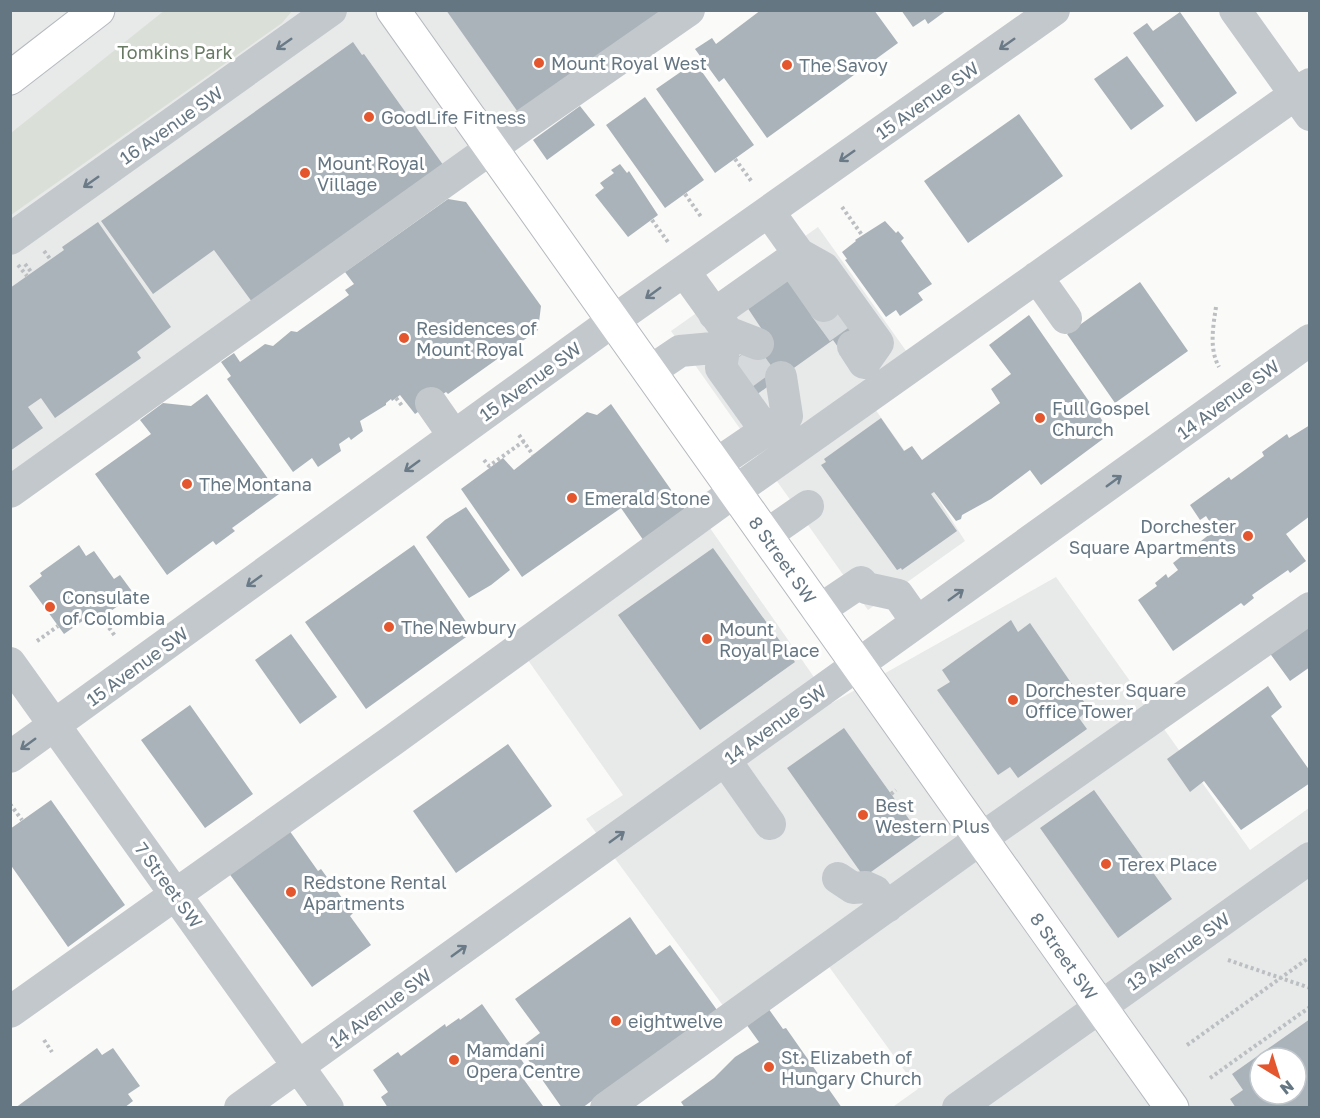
<svg xmlns="http://www.w3.org/2000/svg" width="1320" height="1118" viewBox="0 0 1320 1118" font-family="'Golos Text',sans-serif">
	<style>
		.built { fill: #e8e9e9; fill-rule: evenodd }
		.green { fill: #dadfd7 }
		.building { fill: #aab3b9; fill-rule: evenodd }
		.lines { fill: none; stroke-linecap: round; stroke-linejoin: round }
		.minor-tunnel { stroke: #d5d9db; stroke-width: 32; stroke-dasharray: 32 16; stroke-linecap: butt }
		.major-casing { stroke: #b5babe; stroke-width: 35 }
		.path { stroke: #bbbfc2; stroke-width: 4; stroke-dasharray: 3 3; stroke-linecap: butt }
		.minor { stroke: #c3c8cc; stroke-width: 32 }
		.major { stroke: #fff; stroke-width: 33 }
		.oneway { stroke: #6a7a87 }
		.poi-dot { fill: #e4572e; stroke: #fff; stroke-width: 2 }
		.labels { text-anchor: middle; dominant-baseline: central; stroke-width: 6; stroke-linejoin: round; paint-order: stroke }
		.park-label { font-size: 18px; fill: #687a64; stroke: #fff }
		.poi-label { font-size: 18px; fill: #657683; stroke: #fff; text-anchor: start }
		.street-label { font-size: 18px; fill: #657683; stroke: #fff }
	</style>
	<rect width="100%" height="100%" fill="#fafaf8"/>
	<!-- built -->
	<path class="built" d="M11,11H684L11,491Z
		M818,227L909,355L865,395L934,492L965,541L868,610L671,331Z
		M703,518L832,703L1056,577L1250,850L1309,808V1107H895L894,1106L918,1089L819,953L724,1007L586,819L623,795L518,646ZM1260,1058H1296V1094H1260Z"/>
	<!-- green -->
	<path class="green" d="M165,10L292,11L282,23L11,215V133Z"/>
	<!-- building -->
	<path class="building" d="M446,10H668L520,115Z
		M761,10H874L898,43L767,138L724,78L719,82L695,49L712,38L716,44Z
		M901,10H947L928,24L925,19L913,27Z
		M1180,12L1237,93L1196,122L1133,33L1147,23L1153,31Z
		M353,42L362,55L364,54L446,169L255,306L214,250L153,294L101,221Z
		M1127,56L1164,106L1131,130L1094,79Z
		M695,62L754,145L715,173L656,89Z
		M645,97L704,180L665,208L606,125Z
		M580,106L595,125L547,160L533,140Z
		M1019,114L1063,176L968,243L924,181Z
		M620,164L627,173L629,171L658,215L628,237L595,195L604,188L600,183L614,173L611,170Z
		M448,199L466,202L541,306L538,330L448,394L446,392L415,414L400,395L392,401L391,399L386,403V405L360,421L363,431L351,440L349,437L339,444L341,451L318,467L312,458L293,472L227,379L231,376L221,362L234,353L240,362L265,344L273,346L291,331L297,332L349,295L345,290L354,284L345,272Z
		M885,221L896,233L898,231L904,238L901,241L932,284L918,293L923,300L900,316L896,310L886,317L845,260L847,259L842,252L856,241L855,240Z
		M98,222L171,327L137,352L141,358L55,418L41,398L28,407L43,428L10,451V288L64,250L62,247Z
		M781,278L833,299L862,340L843,354L833,340L749,400L725,366L767,337L745,304Z
		M1140,282L1188,351L1115,403L1067,334Z
		M1029,315L1111,433L1041,485L1030,470L991,499L962,515L961,519L956,521L934,492L931,494L957,531L902,570L901,568L897,570L821,465L826,462L824,459L881,418L904,451L912,446L922,460L1000,403L991,389L1011,374L989,345Z
		M207,394L279,494L232,528L235,531L216,545L213,541L167,575L95,474L151,434L140,420L163,403L191,406Z
		M611,404L688,514L646,544L621,508L522,577L461,489L503,458L514,470L587,412L597,415Z
		M1310,425V516L1286,534L1306,561L1290,573L1288,570L1252,595L1254,598L1244,606L1241,603L1173,651L1138,600L1157,586L1155,583L1166,574L1168,578L1178,570L1173,563L1215,530L1206,516L1200,520L1190,505L1229,477L1231,480L1264,456L1262,452L1287,434L1289,438Z
		M466,507L510,570L491,585L469,598L426,537L445,520Z
		M79,545L86,556L94,551L114,579L120,575L134,594L96,622L91,615L64,634L29,586L42,576L40,573Z
		M414,545L473,632L366,709L305,622Z
		M713,548L795,662L700,730L618,615Z
		M1011,620L1018,632L1030,623L1089,709L1079,718L1087,729L1018,778L1010,767L998,775L937,690L950,682L942,670Z
		M1310,624V667L1290,681L1269,652Z
		M291,634L337,697L300,724L255,660Z
		M1268,686L1282,707L1271,716L1310,771V783L1241,830L1204,781L1190,792L1167,759Z
		M190,705L253,794L205,828L141,740Z
		M844,728L921,836L864,877L787,768Z
		M508,744L552,806L456,873L413,811Z
		M1094,790L1172,899L1118,938L1040,828Z
		M51,800L125,905L68,947L10,864V829Z
		M289,830L318,871L321,869L353,913L350,916L371,945L312,987L228,872Z
		M630,917L656,955L670,945L717,1010L582,1108H562L520,1048L540,1033L515,999Z
		M482,1004L525,1065L517,1070L543,1106L388,1108L381,1097L388,1092L373,1070L398,1052L401,1056L445,1024L446,1027L459,1018L460,1020Z
		M768,1008L783,1029L786,1028L842,1108H685L681,1102L714,1078L735,1057L759,1042L746,1024Z
		M1310,1019V1108H1236L1230,1099L1243,1090L1232,1074ZM1260,1058H1296V1094H1260Z
		M97,1048L102,1055L113,1048L140,1086L128,1094L133,1101L124,1108H15Z"/>
	<g class="lines">
		<!-- minor-tunnel -->
		<path class="minor-tunnel" d="M824,306L853,346
			M743,354L767,387"/>
		<defs>
			<g id="major">
				<path id="s1" d="M393,10L1172,1108"/>
				<path d="M10,78L98,10"/>
			</g>
		</defs>
		<!-- major casing -->
		<use href="#major" class="major-casing"/>
		<!-- path -->
		<path class="path" d="M735,159L752,182
			M685,194L702,218
			M842,207L862,235
			M652,220L668,242
			M44,251L51,260
			M25,264L32,273
			M18,265L27,276
			M1216,307C1213,327 1209,349 1219,367
			M396,398L403,407
			M519,435L533,455
			M484,460L489,466L524,441
			M102,618L115,636
			M37,641L58,626
			M891,794L896,790
			M10,804L22,820
			M1228,960L1310,988
			M44,1040L52,1052
			M1187,1045L1310,957
			M1210,1078L1310,1007"/>
		<!-- minor -->
		<path class="minor" d="M1235,10L1310,115
			M10,239L331,10
			M799,254L824,268L878,343L864,363L853,346
			M794,263L824,306
			M684,271L727,331
			M1037,277L1066,318
			M714,314L799,254L769,212
			M758,344L727,332L721,368L766,431
			M649,372L680,351L724,347
			M781,377L787,416
			M431,403L454,436
			M715,465L787,416
			M10,492L521,127L689,10
			M765,536L808,506
			M818,611L861,582L866,588L898,595L917,622
			M10,663L328,1108
			M10,757L613,321L1054,10
			M725,760L770,824
			M838,878L853,888L866,887L875,891L887,907
			M10,1012L393,740L734,492L1310,84
			M240,1108L1310,340
			M606,1108L982,838L1310,608
			M958,1108L1310,858"/>
		<!-- major -->
		<use href="#major" class="major"/>
	</g>
	<!-- one-way arrows -->
	<defs><path id="oneway-shaft" d="M-6 0H5M1.5-3L5.5 0L1.5 3" fill="none" stroke-width="1.6" stroke-linecap="round" stroke-linejoin="round" transform="scale(1.5)"/></defs>
	<g class="oneway">
		<use href="#oneway-shaft" transform="translate(284 44) rotate(145)"/>
		<use href="#oneway-shaft" transform="translate(1007 44) rotate(145)"/>
		<use href="#oneway-shaft" transform="translate(847 156) rotate(145)"/>
		<use href="#oneway-shaft" transform="translate(91 182) rotate(145)"/>
		<use href="#oneway-shaft" transform="translate(653 293) rotate(144)"/>
		<use href="#oneway-shaft" transform="translate(412 466) rotate(144)"/>
		<use href="#oneway-shaft" transform="translate(1114 481) rotate(-36)"/>
		<use href="#oneway-shaft" transform="translate(254 581) rotate(144)"/>
		<use href="#oneway-shaft" transform="translate(956 595) rotate(-36)"/>
		<use href="#oneway-shaft" transform="translate(28 744) rotate(144)"/>
		<use href="#oneway-shaft" transform="translate(617 837) rotate(-36)"/>
		<use href="#oneway-shaft" transform="translate(459 951) rotate(-36)"/>
	</g>
	<!-- markers -->
	<g class="poi-dot">
		<circle cx="539" cy="63" r="6"/>
		<circle cx="787" cy="65" r="6"/>
		<circle cx="369" cy="117" r="6"/>
		<circle cx="305" cy="173" r="6"/>
		<circle cx="404" cy="338" r="6"/>
		<circle cx="1040" cy="418" r="6"/>
		<circle cx="187" cy="484" r="6"/>
		<circle cx="572" cy="498" r="6"/>
		<circle cx="1248" cy="536" r="6"/>
		<circle cx="50" cy="607" r="6"/>
		<circle cx="389" cy="627" r="6"/>
		<circle cx="707" cy="639" r="6"/>
		<circle cx="1013" cy="700" r="6"/>
		<circle cx="863" cy="815" r="6"/>
		<circle cx="1106" cy="864" r="6"/>
		<circle cx="291" cy="892" r="6"/>
		<circle cx="616" cy="1021" r="6"/>
		<circle cx="454" cy="1060" r="6"/>
		<circle cx="769" cy="1067" r="6"/>
	</g>
	<g class="labels">
		<!-- park labels -->
		<g class="park-label">
			<text x="175" y="52">Tomkins Park</text>
		</g>
		<!-- poi labels -->
		<g class="poi-label">
			<text x="551" y="63">Mount Royal West</text>
			<text x="799" y="65">The Savoy</text>
			<text x="381" y="117">GoodLife Fitness</text>
			<text x="317" y="163">Mount Royal<tspan x="317" dy="21">Village</tspan></text>
			<text x="416" y="328">Residences of<tspan x="416" dy="21">Mount Royal</tspan></text>
			<text x="1052" y="408">Full Gospel<tspan x="1052" dy="21">Church</tspan></text>
			<text x="199" y="484">The Montana</text>
			<text x="584" y="498">Emerald Stone</text>
			<text x="1236" y="526" text-anchor="end">Dorchester<tspan x="1236" dy="21">Square Apartments</tspan></text>
			<text x="62" y="597">Consulate<tspan x="62" dy="21">of Colombia</tspan></text>
			<text x="401" y="627">The Newbury</text>
			<text x="719" y="629">Mount<tspan x="719" dy="21">Royal Place</tspan></text>
			<text x="1025" y="690">Dorchester Square<tspan x="1025" dy="21">Office Tower</tspan></text>
			<text x="875" y="805">Best<tspan x="875" dy="21">Western Plus</tspan></text>
			<text x="1118" y="864">Terex Place</text>
			<text x="303" y="882">Redstone Rental<tspan x="303" dy="21">Apartments</tspan></text>
			<text x="628" y="1021">eightwelve</text>
			<text x="466" y="1050">Mamdani<tspan x="466" dy="21">Opera Centre</tspan></text>
			<text x="781" y="1057">St. Elizabeth of<tspan x="781" dy="21">Hungary Church</tspan></text>
		</g>
		<!-- street labels -->
		<g class="street-label">
			<text transform="translate(927 100) rotate(-35)">15 Avenue SW</text>
			<text transform="translate(171 125) rotate(-35)">16 Avenue SW</text>
			<text transform="translate(530 381) rotate(-36)">15 Avenue SW</text>
			<text transform="translate(1228 399) rotate(-36)">14 Avenue SW</text>
			<text stroke="none"><textPath href="#s1" startOffset="674">8 Street SW</textPath></text>
			<text transform="translate(137 666) rotate(-36)">15 Avenue SW</text>
			<text transform="translate(775 724) rotate(-36)">14 Avenue SW</text>
			<text transform="translate(169 885) rotate(54)">7 Street SW</text>
			<text transform="translate(1178 951) rotate(-35)">13 Avenue SW</text>
			<text stroke="none"><textPath href="#s1" startOffset="1160">8 Street SW</textPath></text>
			<text transform="translate(380 1008) rotate(-36)">14 Avenue SW</text>
		</g>
	</g>
	<!-- border -->
	<rect width="1320" height="1118" fill="none" stroke="#657683" stroke-width="24"/>
	<!-- north arrow -->
	<g transform="translate(1278 1076) rotate(142)"><circle r="28" fill="#ffffff" stroke="#c1c8cd" stroke-width="1.5"/>
	<path d="M0-4.5L10 22L0 15L-10 22Z" fill="#e4572e"/>
	<text y="-9" font-size="16" font-weight="bold" text-anchor="middle" fill="#657683">N</text>
	</g>
</svg>
